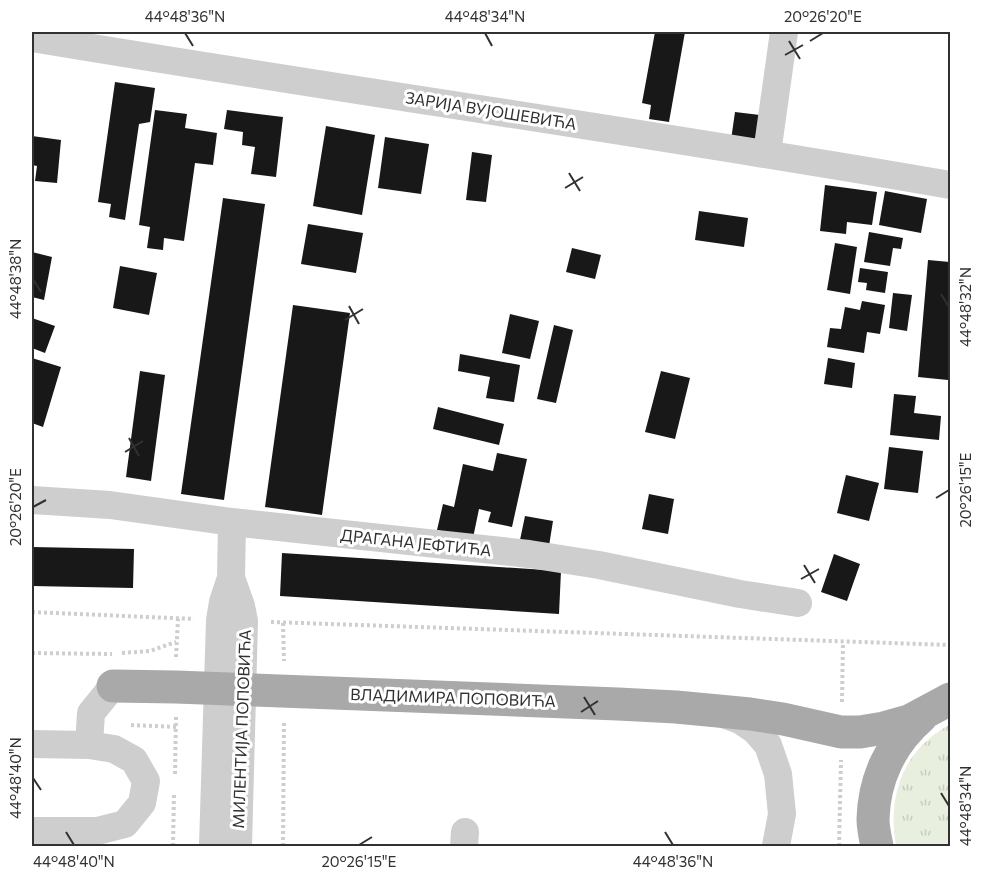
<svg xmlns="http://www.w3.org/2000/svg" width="982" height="878" viewBox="0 0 982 878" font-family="Commissioner,sans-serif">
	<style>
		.grass { fill: url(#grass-tufts) }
		.building { fill: #181818 }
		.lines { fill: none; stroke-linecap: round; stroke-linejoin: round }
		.path { stroke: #cecece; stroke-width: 4; stroke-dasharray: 3 3; stroke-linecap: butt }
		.minor { stroke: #cecece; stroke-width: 28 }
		.major { stroke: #a9a9a9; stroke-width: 33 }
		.ticks { fill: none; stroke: #313131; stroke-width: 2 }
		.labels { text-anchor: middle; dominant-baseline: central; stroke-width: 6; stroke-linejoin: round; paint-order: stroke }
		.street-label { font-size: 16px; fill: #313131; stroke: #fff }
		.neatline { fill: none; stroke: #313131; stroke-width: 2 }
		.ticks-label { font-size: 15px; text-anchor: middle; fill: #313131 }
	</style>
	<defs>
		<pattern id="grass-tufts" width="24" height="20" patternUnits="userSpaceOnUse" patternTransform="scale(1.5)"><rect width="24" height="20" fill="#e8efde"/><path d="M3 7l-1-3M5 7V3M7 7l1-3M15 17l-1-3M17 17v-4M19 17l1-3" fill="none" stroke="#c7cdbf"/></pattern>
	</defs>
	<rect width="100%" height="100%" fill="#fff"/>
	<!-- grass -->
	<path class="grass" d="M950,724V846H896C889,806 897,765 931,737C937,732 944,728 950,724Z"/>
	<!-- building -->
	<path class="building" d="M655,32H685L669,122L649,119L651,105L642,103Z
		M115,82L155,88L150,122L139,124L125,220L109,217L111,204L98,202Z
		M155,110L187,114L185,128L217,133L213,165L195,163L184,241L164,238L163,250L147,248L150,227L139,225Z
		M227,110L283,117L276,177L251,174L255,147L242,145L243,132L224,129Z
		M735,112L768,116L764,144L731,140Z
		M326,126L375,135L362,215L313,206Z
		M32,136L61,140L57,183L35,181L37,166L32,165Z
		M385,137L429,144L421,194L378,188Z
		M472,152L492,155L486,202L466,200Z
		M825,185L877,192L872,225L847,222L846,234L820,231Z
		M885,191L927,199L921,233L879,225Z
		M223,198L265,204L224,500L181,494Z
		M699,211L748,218L744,247L695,240Z
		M308,224L363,233L356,273L301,264Z
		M869,232L903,238L901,249L893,248L890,266L864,262Z
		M835,243L857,247L850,294L827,290Z
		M572,248L601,255L595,279L566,272Z
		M32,252L52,257L44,300L32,297Z
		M928,260L950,262V348L948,380L918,377Z
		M120,266L157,273L149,315L113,308Z
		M860,268L888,272L885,293L866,290L867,283L858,282Z
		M893,293L912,295L907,331L889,328Z
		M862,301L885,305L880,334L867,332L864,353L827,347L830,328L841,329L845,307L860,310Z
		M293,305L350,313L322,515L265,507Z
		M510,314L539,321L530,359L502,353Z
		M32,318L55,326L45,353L32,348Z
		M554,325L573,330L556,403L537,399Z
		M460,354L520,365L514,402L486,398L490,377L458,371Z
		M32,358L61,367L43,427L32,423Z
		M828,358L855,363L852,388L824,384Z
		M140,371L165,375L151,481L126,477Z
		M661,371L690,378L675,439L645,432Z
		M894,394L916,396L914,413L941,416L939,440L890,435Z
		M438,407L504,424L499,445L433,429Z
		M889,447L923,451L918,493L884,489Z
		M497,453L527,459L512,527L488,522L491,512L479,509L473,538L437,530L443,504L454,507L463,464L493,471Z
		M846,475L879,483L869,521L837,513Z
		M649,494L674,499L668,534L642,529Z
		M525,516L553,521L549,546L520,540Z
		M32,547L134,549L133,588L32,586Z
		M282,553L561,571L559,614L280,596Z
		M834,554L860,564L847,601L821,592Z"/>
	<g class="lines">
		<!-- path -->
		<path class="path" d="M32,612L194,619
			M271,622L950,645
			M283,623L284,661
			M32,653L112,654
			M122,653L150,651L176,642
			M176,657L178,619
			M842,702L843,642
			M131,725L176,727
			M175,774L176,715
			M173,846L174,793
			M283,846L284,720
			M839,846L841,760"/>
		<!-- minor -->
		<path class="minor" d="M32,38C337,89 645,132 950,185
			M767,153L784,32
			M32,500L110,505L232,522L529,554L599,565L740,594L798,603
			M231,578L241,606L244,621L238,846
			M723,714L740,720L755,730L768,745L778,774L782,814L776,846
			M32,744L89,745L114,749L134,760L146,781L142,803L125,824L97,831H32
			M89,745L91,713L113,686
			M213,846L220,620L223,602L231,578L232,522
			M464,846L465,832"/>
		<!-- major -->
		<path class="major" d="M113,686L176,687L618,704L676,707L750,714L783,719L841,732H860L884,728L909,721L950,699
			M877,846C875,837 873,828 873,819C874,779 891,743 921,717"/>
	</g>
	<!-- ticks -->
	<path class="ticks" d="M185,33L193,46M485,33L492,46M789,41L800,59M810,41L823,33M785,55L803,45M569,173L580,191M565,188L583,177M33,279L41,292M941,294L949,307M349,306L359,324M345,320L363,309M129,438L139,456M125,452L143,441M936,498L949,490M33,507L46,500M804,565L815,583M801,579L819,569M584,697L595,715M581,712L598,701M33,778L41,790M941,793L949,806M66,832L74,845M665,832L673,845M359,845L372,837"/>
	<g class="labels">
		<!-- street labels -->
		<g class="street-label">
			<text transform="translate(491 110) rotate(9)">ЗАРИЈА ВУЈОШЕВИЋА</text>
			<text transform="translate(416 542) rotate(6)">ДРАГАНА ЈЕФТИЋА</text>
			<text transform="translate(453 697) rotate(2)">ВЛАДИМИРА ПОПОВИЋА</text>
			<text transform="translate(241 729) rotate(-88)">МИЛЕНТИЈА ПОПОВИЋА</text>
		</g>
	</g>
	<!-- border -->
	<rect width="982" height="878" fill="none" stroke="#ffffff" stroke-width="66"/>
	<rect x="33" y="33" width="916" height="812" class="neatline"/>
	<g class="ticks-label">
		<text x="185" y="22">44°48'36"N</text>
		<text x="485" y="22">44°48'34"N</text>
		<text x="823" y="22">20°26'20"E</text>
		<text transform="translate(16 279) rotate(-90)" y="5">44°48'38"N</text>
		<text transform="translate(966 307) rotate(-90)" y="5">44°48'32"N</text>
		<text transform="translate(966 490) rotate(-90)" y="5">20°26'15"E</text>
		<text transform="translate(16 507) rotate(-90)" y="5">20°26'20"E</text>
		<text transform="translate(16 778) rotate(-90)" y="5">44°48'40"N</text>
		<text transform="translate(966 806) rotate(-90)" y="5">44°48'34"N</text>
		<text x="74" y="867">44°48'40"N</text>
		<text x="359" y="867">20°26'15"E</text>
		<text x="673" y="867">44°48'36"N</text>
	</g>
</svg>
